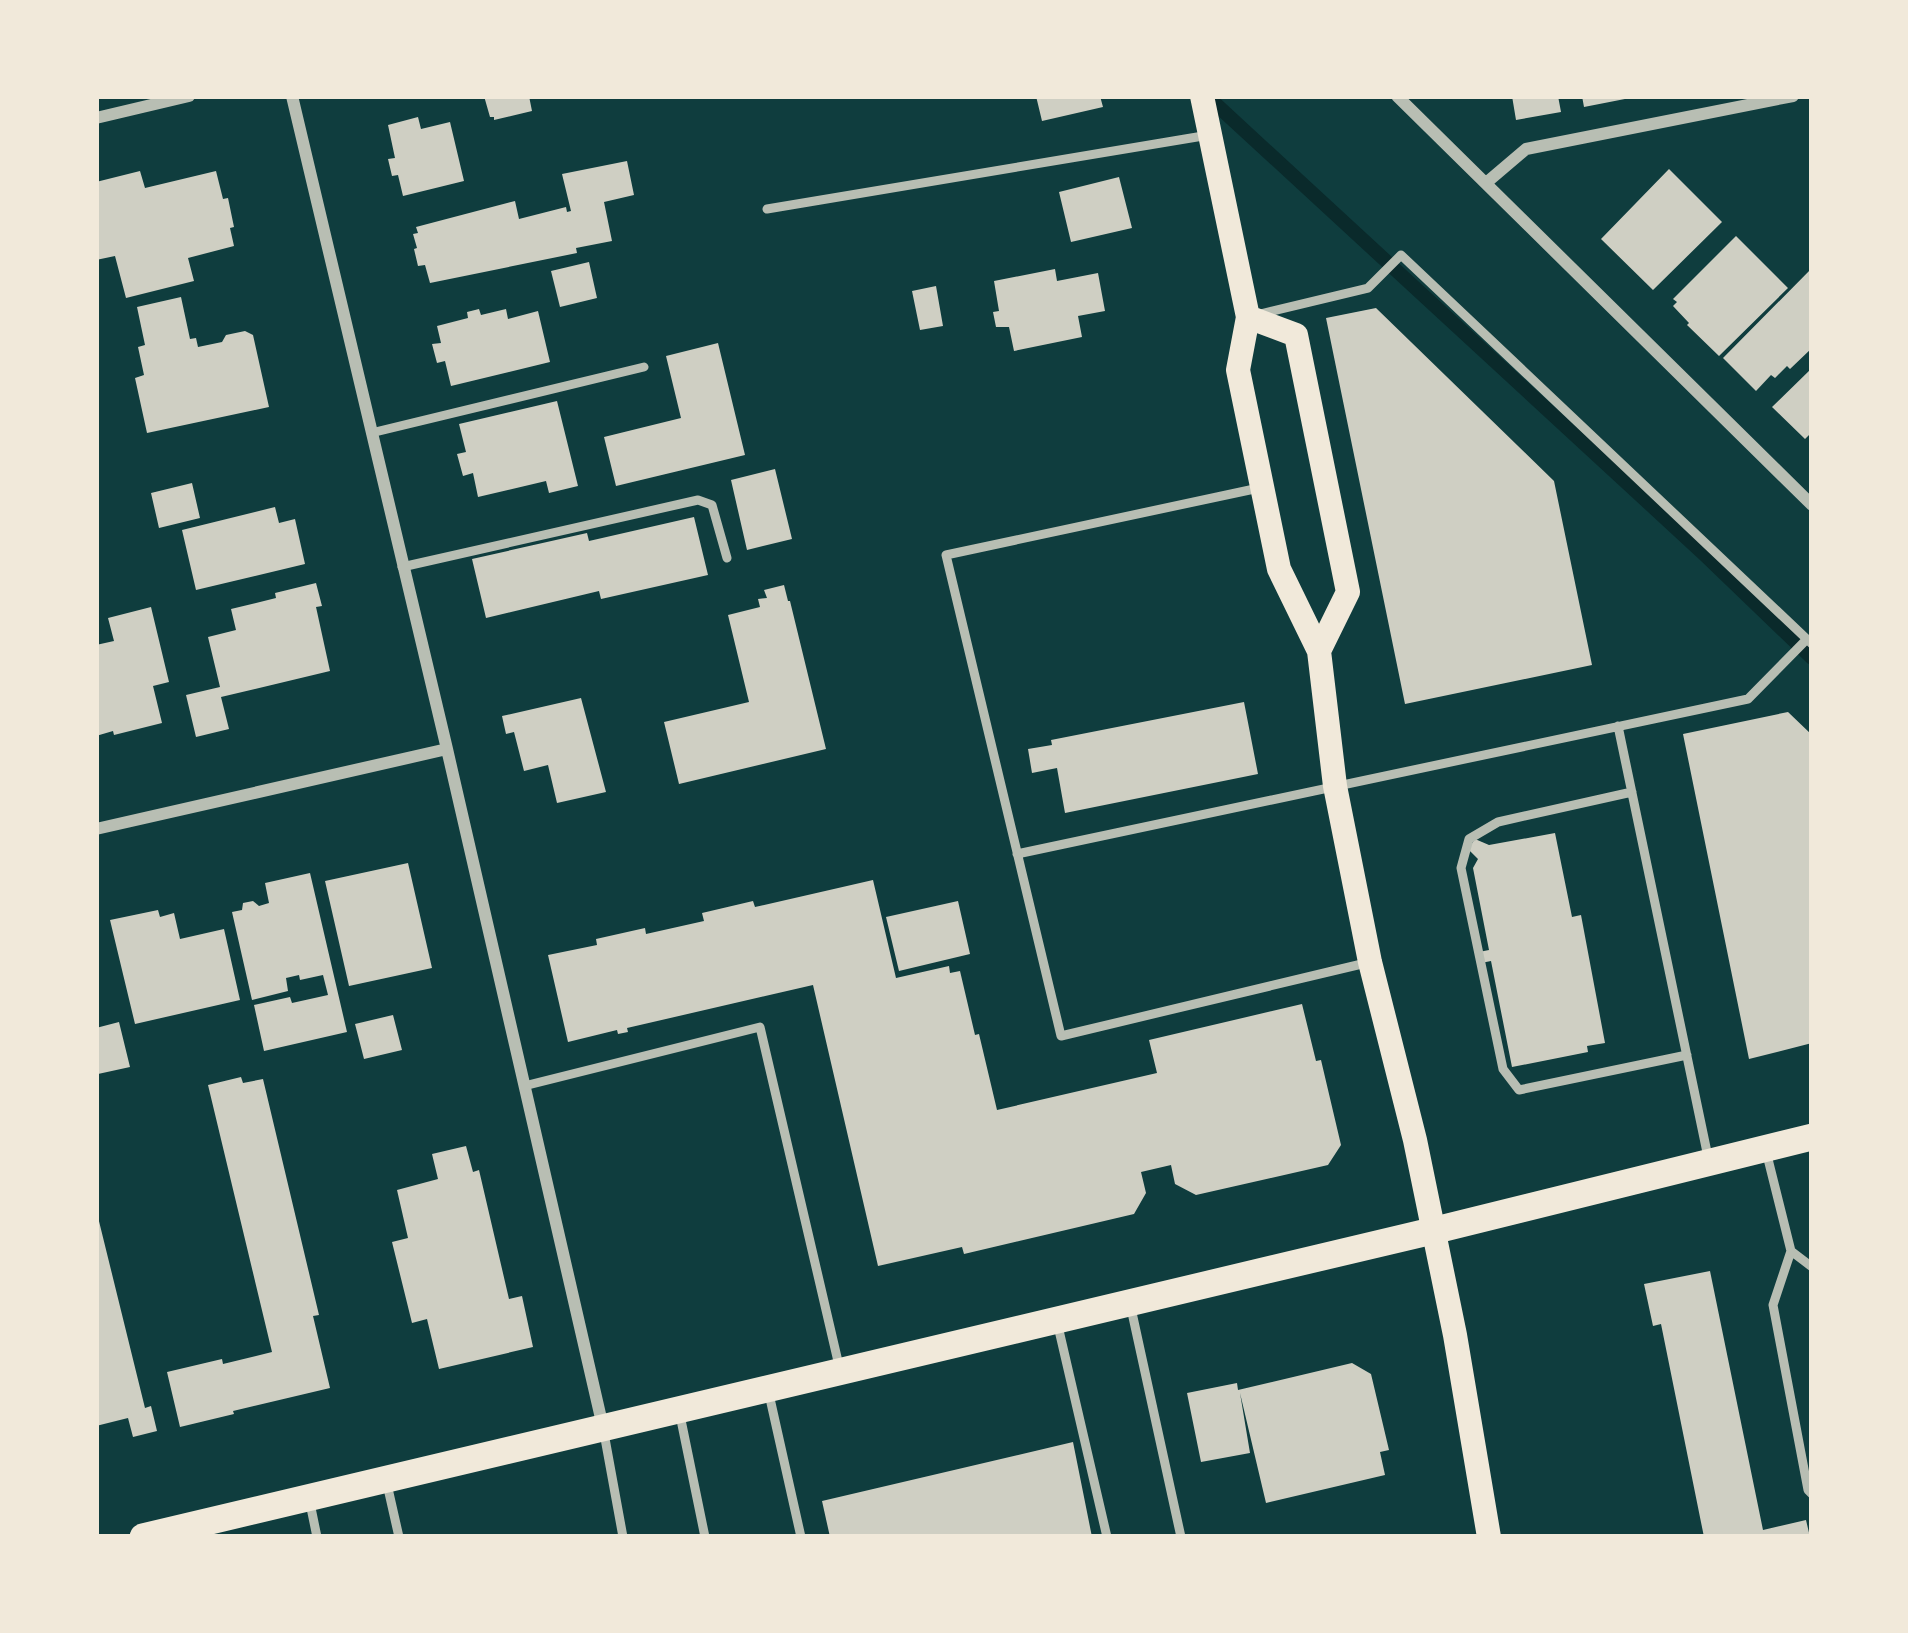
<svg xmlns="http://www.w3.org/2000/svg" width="1908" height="1633" viewBox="0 0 1908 1633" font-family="Bitter,serif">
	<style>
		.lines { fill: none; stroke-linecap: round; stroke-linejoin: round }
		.stream { stroke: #0a2a2b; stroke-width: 14 }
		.building { fill: #cfcfc3 }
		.service { stroke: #b8beb3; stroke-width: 9 }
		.minor { stroke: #b8beb3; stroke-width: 12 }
		.secondary { stroke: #f1e9da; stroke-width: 24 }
		.primary { stroke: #f1e9da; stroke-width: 27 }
	</style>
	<rect width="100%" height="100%" fill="#0f3d3e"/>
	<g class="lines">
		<!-- stream -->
		<path class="stream" d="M1207,96L1705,555L1812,658"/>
	</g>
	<!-- building -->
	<path class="building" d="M484,96H529L532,111L494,120V117H490Z
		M1036,96H1100L1103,107L1042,121Z
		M1512,96H1558L1561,112L1516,120Z
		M1582,96H1630V98L1584,107Z
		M418,117L421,129L450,122L464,181L403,196L398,175L392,176L388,159L395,158L388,125Z
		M627,161L634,195L604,202L612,241L576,248L577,253L430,283L425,265L418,266L414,249L417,248L413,234L418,233L416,227L515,201L519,219L566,207L567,212L571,211L562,174Z
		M1669,169L1722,222L1653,290L1601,239Z
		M140,171L145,188L216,171L223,199L228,198L234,227L230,228L234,246L188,258L194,281L126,298L115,256L96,260V182Z
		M1119,177L1132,228L1071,242L1059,192Z
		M1736,236L1788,288L1719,356L1687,325L1689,323L1673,306L1677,302L1673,299Z
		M589,262L597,298L560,307L551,271Z
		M1812,268V348L1790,369L1787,366L1775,378L1771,375L1756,391L1723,358Z
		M1055,269L1057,281L1098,273L1105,311L1078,316L1082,337L1014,351L1009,327H996L993,312L999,311L994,281Z
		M936,286L943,326L920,330L912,291Z
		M181,297L190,339L196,338L198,347L222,342L226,335L245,331L253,335L269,407L147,433L135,378L144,375L138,347L145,345L137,307Z
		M1376,308L1554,481L1592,665L1405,704L1326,318Z
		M479,309L481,315L506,309L508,319L538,311L550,362L451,386L445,361L437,363L432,344L441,343L437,326L468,318L467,312Z
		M718,343L745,455L616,486L604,437L681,418L666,356Z
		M1812,368V432L1805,439L1772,407Z
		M557,401L578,486L549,493L546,481L478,497L473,473L463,476L457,454L466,452L459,424Z
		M775,469L792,539L747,550L731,480Z
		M192,483L200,518L159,528L151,493Z
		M275,507L279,523L295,519L305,564L196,590L182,530Z
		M694,517L708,575L601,599L599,591L486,618L472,559L587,533L589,541Z
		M316,583L322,606L316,607L330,671L221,697L229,729L196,737L186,695L220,687L208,637L236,630L231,609L276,598L275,593Z
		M784,585L788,601H790L826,749L679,784L664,722L749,702L728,615L760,607L758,599L767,598L764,590Z
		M151,607L169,682L153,686L162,723L114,735L113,731L96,736V645L114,641L108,618Z
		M581,698L606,792L557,803L548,765L524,771L514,732L506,734L502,716Z
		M1244,702L1258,774L1065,813L1057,768L1032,773L1028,749L1052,745L1051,740Z
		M1788,712L1812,735V1043L1749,1059L1683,734Z
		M1555,833L1572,917L1581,915L1605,1043L1587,1046L1588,1052L1512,1067L1491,961L1481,963L1479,952L1489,950L1473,868L1478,859L1468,849L1475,839L1489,845Z
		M408,863L432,968L349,986L325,881Z
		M310,873L347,1032L264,1051L254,1005L290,997L292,1003L328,995L323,975L300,980L299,975L286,978L288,991L252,1000L232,912L242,910L243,903L253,901L259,906L269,903L265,883Z
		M873,880L896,978L949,966L950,973L960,971L975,1035L979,1034L997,1110L1157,1073L1149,1040L1302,1004L1316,1061L1321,1060L1341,1145L1328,1165L1196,1195L1175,1184L1171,1165L1141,1172L1146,1193L1134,1214L964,1254L962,1247L878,1266L813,985L627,1028L628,1032L618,1034L617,1030L568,1042L548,955L597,945L596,939L645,928L646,934L704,921L702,913L753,901L755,907Z
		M958,901L970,954L899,971L886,917Z
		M158,910L160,917L174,913L180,939L224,929L240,1000L135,1024L110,920Z
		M393,1015L402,1050L364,1059L355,1024Z
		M119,1022L130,1067L98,1074L96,1028Z
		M241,1077L243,1083L263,1079L319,1315L313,1316L330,1388L233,1411L234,1414L180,1427L167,1372L222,1359L223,1364L272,1352L208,1085Z
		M466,1146L473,1172L479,1170L509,1299L522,1296L533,1347L439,1369L427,1319L412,1323L392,1242L408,1238L397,1190L438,1179L432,1154Z
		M96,1209L145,1408L151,1406L157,1431L133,1437L128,1418L96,1426Z
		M1710,1271L1763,1530L1806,1520L1810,1537H1704L1661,1324L1653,1326L1644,1284Z
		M1352,1363L1371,1374L1389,1450L1380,1452L1385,1475L1266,1503L1240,1393L1250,1453L1201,1462L1187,1393L1237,1383L1238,1390Z
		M1073,1442L1092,1537H830L822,1501Z"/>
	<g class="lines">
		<!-- service -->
		<path class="service" d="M767,209L1209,135
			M1260,314L1368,288L1401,255L1812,644
			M371,433L644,367
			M1259,488L946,555L1061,1036L1366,963
			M402,567L698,500L712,505L727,558
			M1618,726L1708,1157
			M1632,792L1498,822L1469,839L1461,868L1503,1069L1519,1090L1687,1055
			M1017,854L1748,699L1807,639
			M524,1086L760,1027L840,1370
			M1766,1151L1791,1251L1773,1305L1808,1490L1812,1494
			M1791,1251L1812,1267
			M1131,1308L1181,1537
			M1058,1326L1107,1537
			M769,1394L801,1537
			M680,1415L705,1537
			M604,1433L623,1537
			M387,1484L399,1537
			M310,1503L317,1537"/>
		<!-- minor -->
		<path class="minor" d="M292,96L447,749L603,1427
			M1397,96L1812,505
			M96,118L189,96
			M1486,183L1526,149L1793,96
			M96,829L447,749"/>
		<!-- secondary -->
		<path class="secondary" d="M1202,96L1248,317L1238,370L1279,569L1319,651L1348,592L1296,335L1248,317
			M1319,651L1335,786L1370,962L1415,1140L1455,1335L1489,1537"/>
		<!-- primary -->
		<path class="primary" d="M143,1537L1432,1231L1812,1137"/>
	</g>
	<!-- border -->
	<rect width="1908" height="1633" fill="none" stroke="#f1e9da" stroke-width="198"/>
</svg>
